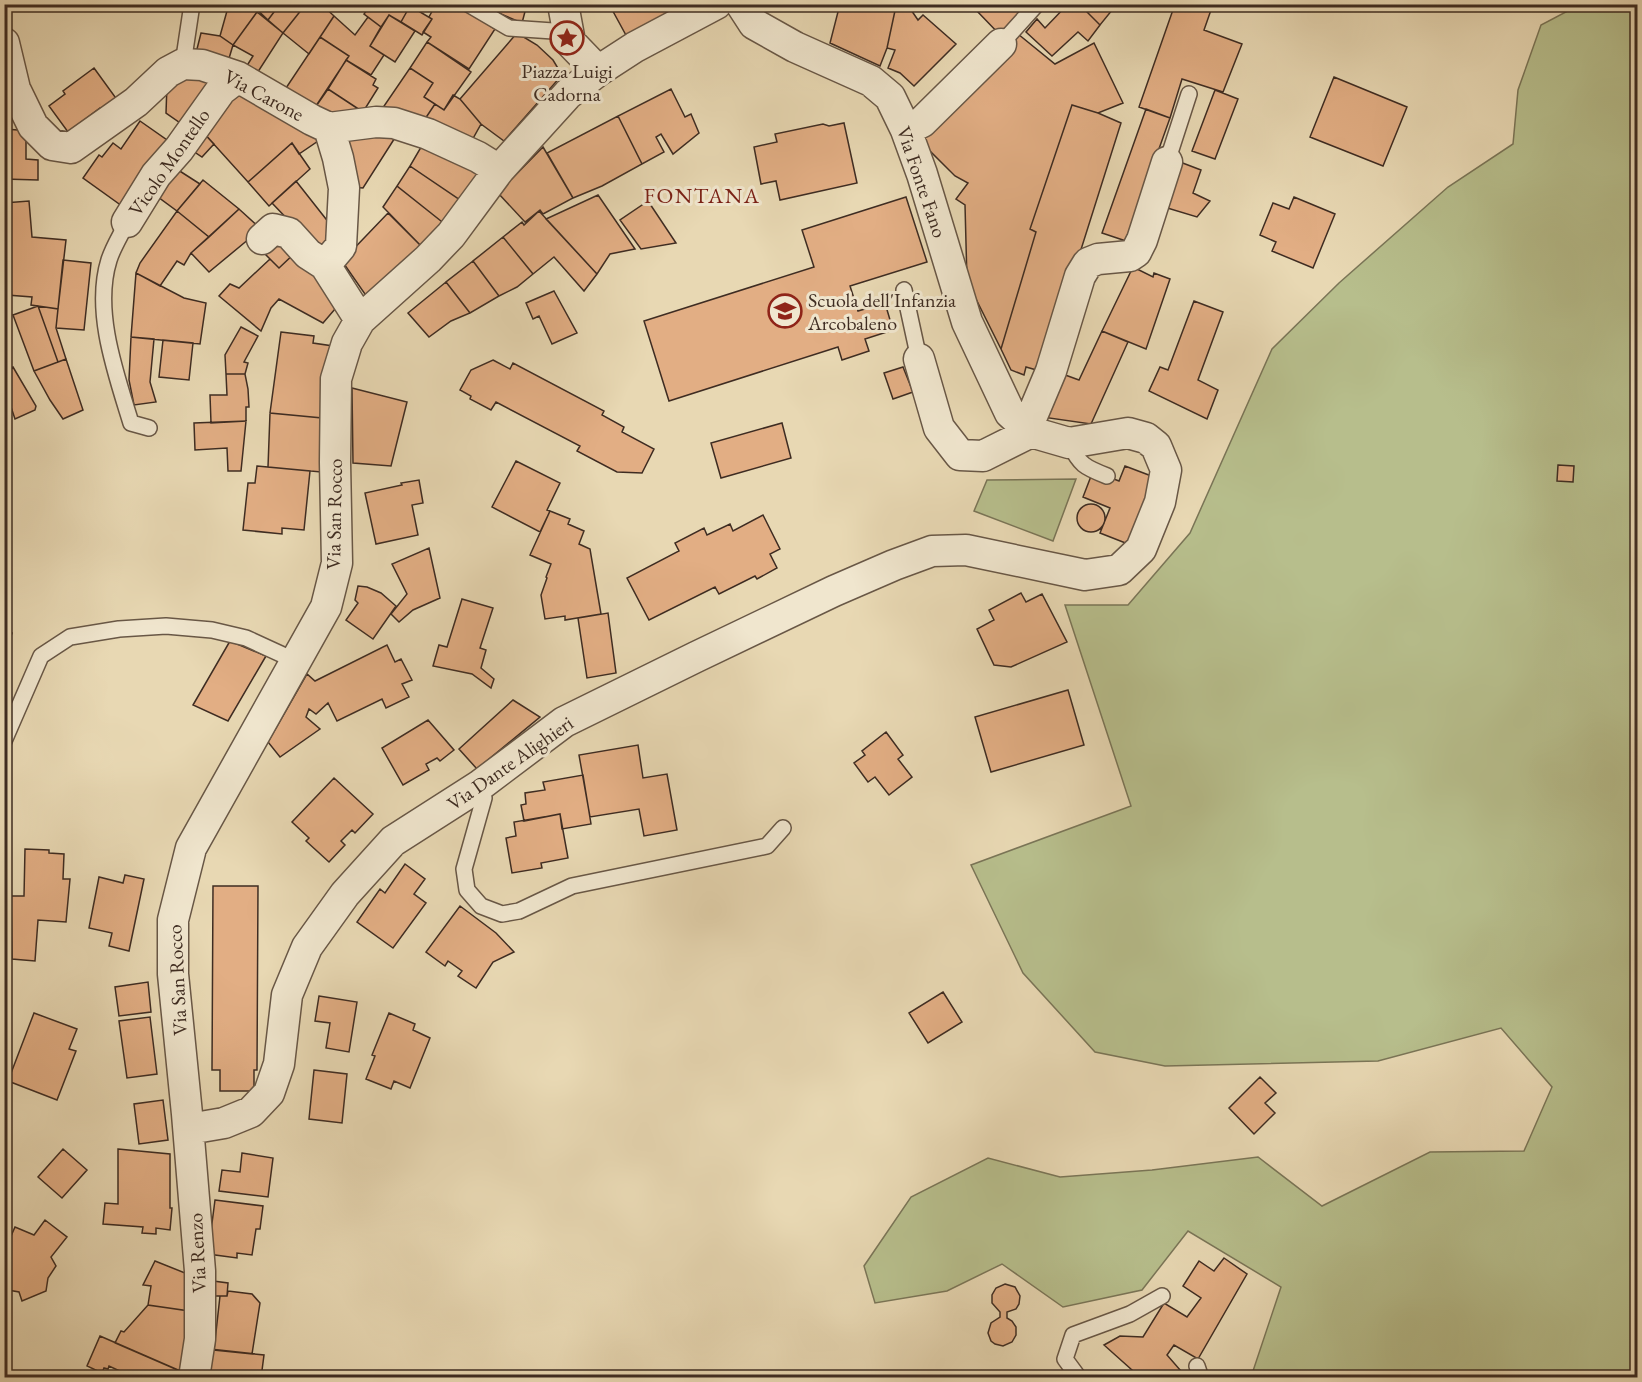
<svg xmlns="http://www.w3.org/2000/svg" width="1642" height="1382" viewBox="0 0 1642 1382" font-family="'EB Garamond',serif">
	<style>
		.green { fill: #b7be8c; stroke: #7a7557; stroke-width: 1.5 }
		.building { fill: #e2ae84; stroke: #3e2c22; stroke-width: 1.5 }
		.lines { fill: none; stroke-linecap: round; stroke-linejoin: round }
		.lane-casing { stroke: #685746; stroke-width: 18 }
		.street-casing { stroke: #685746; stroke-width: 33 }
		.lane { stroke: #f0e6ce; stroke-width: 15 }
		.street { stroke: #f0e6ce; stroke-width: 30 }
		.labels { text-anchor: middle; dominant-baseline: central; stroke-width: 6; stroke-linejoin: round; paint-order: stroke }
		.poi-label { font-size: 20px; fill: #3e2c22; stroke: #f0e6ce }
		.street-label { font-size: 20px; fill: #3e2c22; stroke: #f0e6ce }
		.quarter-label { font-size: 22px; letter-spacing: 1.5px; fill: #7a1f14; stroke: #f0e6ce }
	</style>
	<rect width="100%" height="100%" fill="#e8d8b3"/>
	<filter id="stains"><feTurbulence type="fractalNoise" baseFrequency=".00333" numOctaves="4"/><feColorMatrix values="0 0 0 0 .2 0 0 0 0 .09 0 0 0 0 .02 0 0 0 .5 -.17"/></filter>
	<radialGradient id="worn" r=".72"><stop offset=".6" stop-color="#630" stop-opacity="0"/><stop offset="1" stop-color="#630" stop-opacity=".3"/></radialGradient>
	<!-- green -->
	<path class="green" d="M1579,5H1637V1377H1251L1281,1287L1188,1231L1142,1290L1063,1307L1002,1264L947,1291L875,1303L864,1266L911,1197L988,1158L1060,1177L1152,1170L1258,1157L1322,1206L1430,1152L1524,1151L1552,1087L1501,1028L1378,1061L1165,1066L1095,1052L1023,973L971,865L1131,806L1065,605H1128L1190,533L1272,349L1339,283L1448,187L1513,144L1518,90L1541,25Z
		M1076,479L1053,541L974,511L987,480Z"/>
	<!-- building -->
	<path class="building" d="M226,4H251L257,12L233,45L220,36L227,11L223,7Z
		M251,4H280L268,20Z
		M280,4H306L283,33L268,20Z
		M306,4H321L334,16L309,54L283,33Z
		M371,4H411L401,22L389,15L381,27L364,14Z
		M436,4H457L495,29L469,69L427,42L431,37L423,32L432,19L429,17Z
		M477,4H527L522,23Z
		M609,4H683L627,37Z
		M840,4H890L896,6L887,48L880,66L830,43Z
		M899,4H907L918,20L923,15L956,44L914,86L900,73L888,68L895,50L887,48L896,6Z
		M982,4H1014L1024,15L1002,37L976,10Z
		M1068,4H1079L1100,25L1088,41L1078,32L1052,56L1026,32L1037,19L1045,28Z
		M1079,4H1117L1100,25Z
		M1175,4H1195L1211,10L1204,30L1242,44L1223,92L1182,79L1170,118L1139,107Z
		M410,6L432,19L422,35L401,22Z
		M257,12L283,33L254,78L243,72L253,56L233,45Z
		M389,15L415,31L395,62L370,46Z
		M334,16L355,35L368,17L381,27L370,46L384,55L371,75L346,60L349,56L320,37Z
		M201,33L220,36L233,45L227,65L195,57Z
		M517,33L537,45L553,60L562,75L504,141L481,124L460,99Z
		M1018,34L1055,64L1094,43L1123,103L1098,113L1072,105L1030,229L1036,232L1001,349L967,281L965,205L956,199L968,183L955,176L928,149L924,135Z
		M320,37L349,56L312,112L282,94Z
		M427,42L471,72L444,110L424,97L433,83L410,68Z
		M346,60L376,79L373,85L378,88L363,112L328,89Z
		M94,68L118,101L103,112L100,108L68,132L49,106L65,94L63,91Z
		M410,68L433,83L424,97L435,104L425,119L382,109Z
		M203,72L216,83L186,127L166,113L167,84Z
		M1334,77L1407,107L1383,166L1310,137Z
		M246,89L321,139L299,154L292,143L248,182L201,130L224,98Z
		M328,89L363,112L325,117L312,112Z
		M671,89L685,117L691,114L699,133L673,154L661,134L656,137L664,152L642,164L618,116Z
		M1215,90L1238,99L1215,159L1192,151Z
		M453,95L460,99L481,124L471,142L425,119L435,104L444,110Z
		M1072,105L1098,113L1121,123L1078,259L1040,371L1026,367L1024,375L1011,370L1001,349L1036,232L1030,229Z
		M1146,109L1170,118L1126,241L1102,233Z
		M618,116L642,164L602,186L573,198L547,153Z
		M140,121L167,140L122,206L83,178L99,155L102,157L113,143L121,149Z
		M844,123L857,183L780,200L776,181L761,184L754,147L777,142L775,134L823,124L829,126Z
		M4,129L18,130L26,139V159L38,160V180L4,179Z
		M201,130L214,144L202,157L190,149Z
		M398,133L363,188L351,187L344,146L350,137Z
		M424,142L481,175L463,202L410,166Z
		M292,143L310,169L269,206L248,182Z
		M543,147L573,198L543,214L540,210L525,222L498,193Z
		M1180,162L1201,170L1193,193L1210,201L1197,217L1164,207Z
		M410,166L463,202L446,225L397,186Z
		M175,168L200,184L177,211L154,194Z
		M203,180L239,209L209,237L177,211Z
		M296,181L337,233L318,251L272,203Z
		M397,186L446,225L425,250L383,207Z
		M598,195L635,249L610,254L597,274L546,219Z
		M906,197L927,262L850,286L858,311L885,303L893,330L865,339L869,351L842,360L838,347L669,401L644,321L814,267L802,230Z
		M1294,197L1335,214L1313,268L1272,251L1276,242L1260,235L1273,203L1289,209Z
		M29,201L32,237L66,240L58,309L31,305L32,297L7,295L4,263V203Z
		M648,201L676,243L641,249L620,220Z
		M239,209L261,229L209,272L191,253Z
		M177,211L209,237L191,253L184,265L177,261L160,286L136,273L140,263Z
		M539,211L597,274L584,291L554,257L533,274L503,237L522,222L524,225Z
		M388,213L425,250L367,297L342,261Z
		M280,236L297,251L279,268L263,252Z
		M503,237L533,274L517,287L499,296L473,261Z
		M297,251L341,302L323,323L279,299L271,308L261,331L219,296L230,284L239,288L270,259L279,268Z
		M63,260L91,263L84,330L56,328Z
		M473,261L499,296L470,313L446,282Z
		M1133,267L1153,277L1154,273L1170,279L1146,349L1102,331Z
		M136,273L184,298L206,303L200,344L131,337Z
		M446,282L470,313L451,321L429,337L408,313Z
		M554,291L577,333L552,344L539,316L533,319L526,303Z
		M1194,301L1223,312L1198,380L1218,390L1207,419L1149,391L1160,367L1168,370Z
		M38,306L58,309L56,328L66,359L58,362Z
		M38,306L58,362L34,371L13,315Z
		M241,327L258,336L244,362L248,363L245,374H226L225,355Z
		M1102,331L1128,342L1091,424L1042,417L1057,372L1079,380Z
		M281,332L314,336L313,343L333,346L322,418L270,413Z
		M131,337L154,339L150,382L156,402L134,405L129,380Z
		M163,340L193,343L189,380L159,377Z
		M66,359L83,410L63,419L50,400L34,371Z
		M493,360L510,369L513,363L604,411L602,415L624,427L622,432L654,449L642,473L617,472L577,451L580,446L496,402L491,410L470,399L471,396L460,390L471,370Z
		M13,367L36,406L35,410L15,419L9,401L4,403V371Z
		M903,367L913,392L893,399L884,373Z
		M226,374H245L248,389L249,407H246V421L211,423L210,395H227Z
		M352,388L407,402L391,466L353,463Z
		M270,413L322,418L321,472L268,467Z
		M246,421L241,471H228L227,448L195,450L194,423Z
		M782,423L791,458L721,478L711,443Z
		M516,461L560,483L547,510L550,511L540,532L492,507Z
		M1558,465L1574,466L1573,482L1557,481Z
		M257,466L310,471L304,530L282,528V534L243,530L248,483H255Z
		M1125,466L1154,477L1128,544L1100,533L1110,508L1083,497L1093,471L1119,481Z
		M419,480L423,503L412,505L418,535L376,544L365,493L402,485L401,483Z
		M1077 518a14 14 0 1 1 28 0a14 14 0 1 1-28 0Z
		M550,511L570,519L568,524L584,531L579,544L590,549L601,614L565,620V616L545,619L541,595L547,578L546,577L551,564L530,555Z
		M763,515L780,549L770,554L777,568L757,579L755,576L719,594L715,587L649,620L627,578L679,551L675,543L704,528L707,535L730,524L733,531Z
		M429,548L440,598L413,610L399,622L391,614L407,594L392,564Z
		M358,586L367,587L381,593L396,606L373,639L346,620L358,603L355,600Z
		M1021,593L1026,602L1042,594L1067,642L1011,667L994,665L977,629L994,620L989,610Z
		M462,599L493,608L480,648L486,650L481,668L494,679L491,688L472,674L433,666L439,645L447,647Z
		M608,613L616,673L587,678L578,618Z
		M4,631L12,633L4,657Z
		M230,641L266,656L228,721L193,705Z
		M387,645L395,662L401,659L412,680L402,684L409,697L386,708L382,699L337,721L328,703L316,714L309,709L306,717L320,729L280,757L268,742L307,674L315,681Z
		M1068,690L1084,745L991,772L975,717Z
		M513,700L540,717L477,769L459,749Z
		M428,720L454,750L440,761L437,758L426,764L429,770L403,785L382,748Z
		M886,732L903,755L898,759L912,777L889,795L875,777L868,782L854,763L865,755L862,751Z
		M638,745L643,778L667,774L677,830L644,836L639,809L590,817L579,755Z
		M583,775L591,824L562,829L560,814L524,821L521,805L526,804L525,793L545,790L543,782Z
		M334,778L373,814L355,833L352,830L341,841L345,845L329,862L306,841L309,838L292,822Z
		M560,814L568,858L541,863L542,868L512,873L506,838L516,836L514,822Z
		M25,849L49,850V853L64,854L63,879H70L66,922L38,920L35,961L12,959L11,896H24Z
		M405,864L425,879L414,894L426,903L393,948L357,922L380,889L385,893Z
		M125,875L144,879L129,951L109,946L112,933L89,928L99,877L123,883Z
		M213,886H258L257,1070H254V1091H220V1070H212Z
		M460,906L496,933L514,952L493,962L476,988L458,976L462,971L448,961L445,966L426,952Z
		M148,982L151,1012L119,1016L115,987Z
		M943,992L962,1022L928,1043L909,1013Z
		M319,996L357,1002L349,1052L326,1048L330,1023L315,1021Z
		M34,1013L77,1029L69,1049L76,1051L57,1100L8,1081Z
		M389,1013L415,1024L413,1030L430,1038L410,1088L394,1081L391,1089L366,1079L375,1056L372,1055Z
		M150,1017L157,1074L127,1078L119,1021Z
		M314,1070L347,1074L342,1123L309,1119Z
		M1260,1077L1276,1093L1265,1103L1275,1113L1254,1134L1229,1108Z
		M163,1100L168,1140L139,1144L134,1104Z
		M63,1149L87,1170L62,1198L38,1177Z
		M118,1149L170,1154V1208H172L170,1230L156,1228V1234L142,1233L143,1227L103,1224L105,1203L118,1204Z
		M242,1153L273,1158L268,1197L219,1191L222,1170L240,1172Z
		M215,1200L263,1206L260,1229H256L252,1255L237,1253V1258L208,1254Z
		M45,1220L67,1237L51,1257L56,1266L48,1278L46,1291L22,1301L19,1292L8,1290L4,1286V1252L15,1227L34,1235Z
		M1224,1258L1247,1274L1198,1359L1174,1345L1167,1355L1181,1371L1176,1378H1141L1104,1345L1120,1336L1143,1337L1164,1303L1187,1317L1201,1298L1183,1286L1199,1261L1214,1271Z
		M155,1261L190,1275L189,1311L148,1305L151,1286L143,1285Z
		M213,1281L228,1283L227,1296H212Z
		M1005,1284L1015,1287L1020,1296L1019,1304L1016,1309L1007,1312V1318L1012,1321L1016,1327V1335L1012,1342L1003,1346L995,1344L991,1341L988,1333L991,1323L1000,1317V1312L992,1303V1295L996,1288Z
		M228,1291L252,1294L260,1303L252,1354L214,1350L220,1296H227Z
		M148,1305L189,1311L182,1372L115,1343L121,1331L124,1332Z
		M100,1336L185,1373L184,1378H135L109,1366L108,1369L104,1368L102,1373L87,1366Z
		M210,1349L264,1355L261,1378H206Z"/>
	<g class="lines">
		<defs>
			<path id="lane" d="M468,4L509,28L568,32
				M1001,44L1037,4
				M183,64L192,4
				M1167,162L1189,94
				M127,222C121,235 113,247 109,260C93,311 116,374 131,423L149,428
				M904,290L919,359
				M1069,443C1080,465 1084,467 1107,476
				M4,741L41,656L70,637L119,629L166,626L212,630L246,638L296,661
				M479,786L484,798L464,869L467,890L481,906L502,914L519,911L572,886L767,846L783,828
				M1197,1366L1201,1378
				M1079,1378L1065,1359L1073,1335L1130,1314L1162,1296"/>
			<path id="street" d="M563,4L570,42L598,71
				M4,43L15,89L33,126L52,145L71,148L136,102L168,72L183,64L202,65L238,77L312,120L329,128L376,122L394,123L428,134L478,157L499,170
				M329,128L338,158L344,188L341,246L325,265L360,320
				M906,130L922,122L1001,44
				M127,222L156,175L179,149L221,90L238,77
				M262,239L273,229L289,233L308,254L325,265
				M919,359L939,428L960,455L983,456L1031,432
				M1027,428L1051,371L1080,276L1088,263L1098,259L1130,256L1136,252L1142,240L1167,162
				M189,1129L224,1123L251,1112L269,1093L279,1064L287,995L307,947L345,894L393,841L479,786L564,722L696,657L834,591L894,565L932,551L966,550L1085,575L1119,570L1141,549L1160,502L1166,470L1156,446L1146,438L1128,433L1069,443L1031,432L1010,413L967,322L922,174L906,130L890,97L871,81L795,47L754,24L741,4
				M194,1378L200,1339V1271L187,1114L173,974V920L191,848L326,607L337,563L335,462L336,379L347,343L360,320L428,259L451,235L499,170L568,94L598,71L635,47L716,4"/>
		</defs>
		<!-- lane casing -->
		<use href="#lane" class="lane-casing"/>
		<!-- street casing -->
		<use href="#street" class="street-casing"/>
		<!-- lane -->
		<use href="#lane" class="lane"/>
		<!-- street -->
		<use href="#street" class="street"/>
	</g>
	<!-- icons -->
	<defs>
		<symbol id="sight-ring" viewBox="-11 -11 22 22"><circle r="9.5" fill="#f0e6ce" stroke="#8f2418" stroke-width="1.5"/><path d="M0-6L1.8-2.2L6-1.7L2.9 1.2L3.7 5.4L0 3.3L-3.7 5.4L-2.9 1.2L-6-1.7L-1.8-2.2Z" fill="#8f2418"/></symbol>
		<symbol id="school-ring" viewBox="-11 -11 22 22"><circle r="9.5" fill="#f0e6ce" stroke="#8f2418" stroke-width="1.5"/><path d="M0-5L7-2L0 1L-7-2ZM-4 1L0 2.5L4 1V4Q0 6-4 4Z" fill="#8f2418"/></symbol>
	</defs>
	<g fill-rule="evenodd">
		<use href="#sight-ring" x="548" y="19" width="38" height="38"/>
		<use href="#school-ring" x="766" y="292" width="38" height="38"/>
	</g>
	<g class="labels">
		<!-- poi labels -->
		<g class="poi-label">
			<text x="567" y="71">Piazza Luigi<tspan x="567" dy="23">Cadorna</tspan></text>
			<text x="808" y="300" text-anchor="start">Scuola dell'Infanzia<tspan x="808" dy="23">Arcobaleno</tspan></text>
		</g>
		<!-- street labels -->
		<g class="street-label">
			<text transform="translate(264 95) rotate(28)">Via Carone</text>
			<text transform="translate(169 162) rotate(-55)">Vicolo Montello</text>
			<text transform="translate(922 182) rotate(71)">Via Fonte Fano</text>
			<text transform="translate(334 514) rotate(-89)">Via San Rocco</text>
			<text transform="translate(510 763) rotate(-35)">Via Dante Alighieri</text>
			<text transform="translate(177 980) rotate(-93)">Via San Rocco</text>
			<text transform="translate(197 1253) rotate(-93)">Via Renzo</text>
		</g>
		<!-- quarter labels -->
		<g class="quarter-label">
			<text x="702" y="195">FONTANA</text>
		</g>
	</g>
	<!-- margin -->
	<rect width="1642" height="1382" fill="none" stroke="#e8d8b3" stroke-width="24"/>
	<rect x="6" y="6" width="1630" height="1370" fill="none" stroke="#3e2c22" stroke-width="3"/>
	<rect x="12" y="12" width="1618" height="1358" fill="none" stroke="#3e2c22" stroke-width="1.5"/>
	<rect width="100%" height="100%" filter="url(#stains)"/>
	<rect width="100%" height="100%" fill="url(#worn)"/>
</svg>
